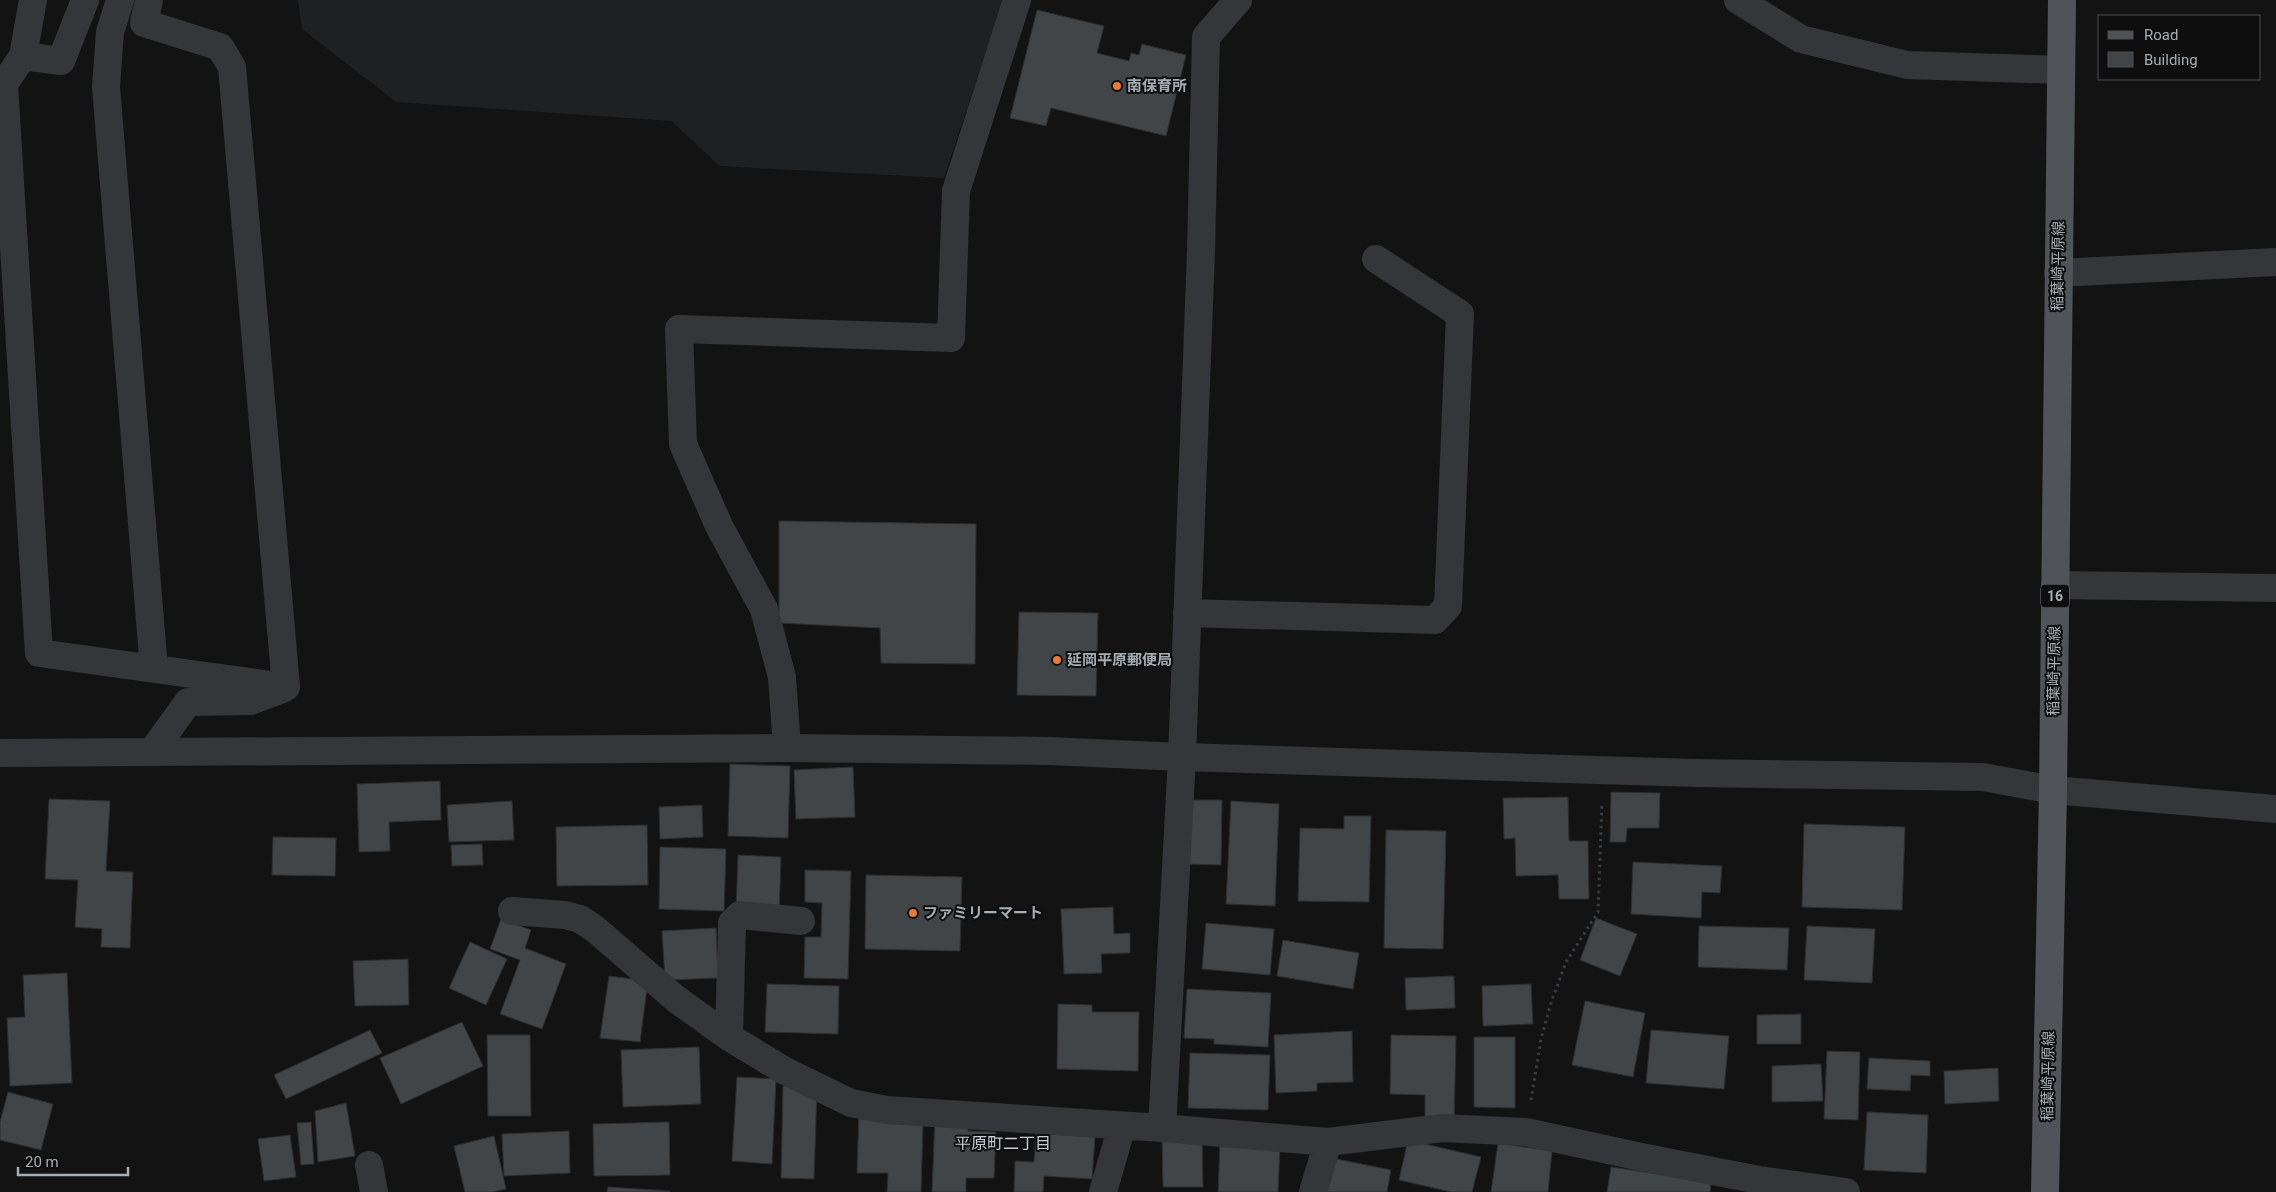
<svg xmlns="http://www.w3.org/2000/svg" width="2276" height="1192" viewBox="0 0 2276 1192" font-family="Roboto,'Noto Sans JP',sans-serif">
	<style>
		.built { fill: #1f2021 }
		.building { fill: #424547; stroke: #2d2e30 }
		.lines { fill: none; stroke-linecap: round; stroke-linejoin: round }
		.path { stroke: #3a3e40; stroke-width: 3; stroke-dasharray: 2.5 4; stroke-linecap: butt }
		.minor { stroke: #343639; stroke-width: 28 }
		.major { stroke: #505458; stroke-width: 28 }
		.poi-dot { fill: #e67c39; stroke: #0e0e0f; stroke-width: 2 }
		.labels { text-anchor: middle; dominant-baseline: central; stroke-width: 4; stroke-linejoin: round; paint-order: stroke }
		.shield { fill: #0e0e0f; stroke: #787e82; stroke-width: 1 }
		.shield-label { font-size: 14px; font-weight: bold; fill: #a5aeb4 }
		.poi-label { font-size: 15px; font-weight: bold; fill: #a5aeb4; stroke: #0e0e0f; text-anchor: start }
		.street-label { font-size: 15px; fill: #a5aeb4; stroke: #0e0e0f }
		.neighbourhood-label { font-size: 16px; fill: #c6ccd0; stroke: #0e0e0f }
	</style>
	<rect width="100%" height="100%" fill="#131314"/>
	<!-- built -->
	<path class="built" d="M298,0H1003L944,178L719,166L672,121L396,102L302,29Z"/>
	<!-- building -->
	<path class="building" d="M1037,10L1104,26L1097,53L1129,61L1131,53L1139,55L1142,44L1186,55L1166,136L1051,108L1046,126L1010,118Z
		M779,521L976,524L975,664L881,663L880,628L779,623Z
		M1019,612L1098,613L1096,696L1017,695Z
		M730,764L790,766L788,838L728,836Z
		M853,767L855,817L796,819L794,770Z
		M440,781L441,820L389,822L390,851L359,852L357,784Z
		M1611,792L1660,793L1659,828H1627L1626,842H1610Z
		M1568,797L1569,841H1588L1589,899H1559L1558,875L1516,876L1515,838L1504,839L1503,798Z
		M49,799L110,801L106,871L133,872L130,948L101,947L102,929L75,927L78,880L45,879Z
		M1186,800H1222L1221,865L1185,864Z
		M512,801L514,840L449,842L447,805Z
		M1231,801L1279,804L1275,906L1226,904Z
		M702,805L703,837L660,839L659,807Z
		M1344,816H1371L1369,902L1298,901L1300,828L1344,829Z
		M1804,824L1905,827L1902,910L1802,907Z
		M647,825L648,885L557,886L556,827Z
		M1386,830L1446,831L1443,949L1384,948Z
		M273,837L336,838L335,876L272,875Z
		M482,844L483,865L452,866L451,845Z
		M660,847L726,849L724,911L659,909Z
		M738,855L781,857L779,915L736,913Z
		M1633,862L1722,866L1720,893L1702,892L1701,918L1631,914Z
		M805,870L851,871L848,979L804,978L805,937H821L822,903L805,902Z
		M866,875L962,877L960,951L865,949Z
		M1113,907L1114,934L1130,933V953L1101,954L1102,973L1064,974L1061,909Z
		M1596,918L1637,934L1620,976L1580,960Z
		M501,919L531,930L525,948L566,964L542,1029L500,1014L520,960L490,949Z
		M1206,923L1274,929L1270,975L1202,969Z
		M1699,926L1789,928L1787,970L1698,967Z
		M1807,926L1875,929L1872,983L1804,980Z
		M716,928L718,978L665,980L662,931Z
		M1283,940L1359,953L1353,989L1277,976Z
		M470,942L507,959L486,1005L449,988Z
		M408,959L409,1005L355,1006L353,961Z
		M67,973L72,1083L10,1086L7,1018L25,1017L23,975Z
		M609,976L648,981L640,1042L600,1038Z
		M1454,976L1455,1008L1406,1010L1405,978Z
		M767,984L839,986L838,1034L765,1032Z
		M1531,984L1533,1024L1483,1026L1482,986Z
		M1187,989L1271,993L1268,1047L1214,1044V1039L1184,1038Z
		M1585,1001L1645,1013L1633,1077L1572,1065Z
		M1058,1004L1092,1005V1012H1139L1138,1071L1057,1069Z
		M1801,1014V1044H1757V1015Z
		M462,1022L483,1066L401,1104L380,1058Z
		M370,1030L382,1053L286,1099L274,1075Z
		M1651,1030L1729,1036L1724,1089L1646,1083Z
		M1352,1031L1353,1082L1317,1083V1091L1276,1093L1274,1035Z
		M487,1035H530L531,1116H488Z
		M1391,1035L1456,1036L1454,1121H1425V1095L1390,1094Z
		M1474,1037H1515V1108L1474,1107Z
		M699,1047L701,1104L623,1107L621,1050Z
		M1827,1051L1860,1052L1858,1120L1824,1119Z
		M1190,1053L1270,1055L1268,1110L1188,1108Z
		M1869,1058L1930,1061V1076L1911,1075L1910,1091L1867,1089Z
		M1821,1064L1823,1101L1772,1102V1066Z
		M1998,1068L1999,1101L1945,1104L1944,1071Z
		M737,1077L776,1079L772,1164L732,1161Z
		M783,1086L817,1087L814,1179L781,1178Z
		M8,1092L53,1104L41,1150L0,1140V1122Z
		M346,1103L355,1156L318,1162L315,1111Z
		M859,1111L923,1124L921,1192H887L888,1173H857Z
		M1867,1112L1928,1115L1926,1173L1864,1170Z
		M935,1116L968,1118V1131L996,1132L994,1178H966V1192H932Z
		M311,1122L314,1164L301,1165L297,1123Z
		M669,1122L670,1175L594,1176L593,1124Z
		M569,1131L570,1173L504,1176L502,1134Z
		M1202,1132L1203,1187H1163L1162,1133Z
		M1036,1133L1095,1137L1092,1179L1044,1176L1043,1192H1014L1015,1161L1034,1162Z
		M290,1135L296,1177L264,1181L258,1139Z
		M494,1136L506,1189L492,1192H465L454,1146Z
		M1408,1140L1481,1157L1472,1192H1451L1399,1180Z
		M1220,1143L1280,1145L1278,1192H1218Z
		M1498,1143L1552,1151L1548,1192H1491Z
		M1332,1158L1391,1170L1387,1192H1326Z
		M1611,1167L1711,1182L1710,1192H1607Z
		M608,1187L670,1191V1192H607Z"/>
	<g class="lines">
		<!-- path -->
		<path class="path" d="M1531,1100L1541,1039L1551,1003L1566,962L1598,912L1602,803"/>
		<!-- minor -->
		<path class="minor" d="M85,0L61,61L23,56L4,84L39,653L286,687L232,67L220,47L144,23L149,0
			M120,0L110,32L106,87L154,669
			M1738,0L1801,39L1907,65L2061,70
			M23,56L33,0
			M2058,273L2276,262
			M2055,585L2276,588
			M1187,613L1435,620L1448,606L1460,314L1376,259
			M787,748L782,677L764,609L719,526L683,444L679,329L951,338L956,191L1017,0
			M152,752L188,702L251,701L283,689
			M0,753L787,748L1049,751L1182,757L1696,773L1983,777L2053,790L2276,809
			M512,911L565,915L580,919L595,929L676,999L729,1037L785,1071L851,1103L887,1110L1162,1128L1182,757L1201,251L1206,37L1238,0
			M729,1037L732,923L740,915L801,921
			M1162,1128L1328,1142L1313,1192
			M1328,1142L1442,1128L1526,1132L1641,1157L1759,1180L1846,1192
			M369,1165L374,1192
			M1103,1192L1122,1126"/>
		<!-- major -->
		<path class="major" d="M2045,1192L2053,790L2062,0"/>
	</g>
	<!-- markers -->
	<g class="poi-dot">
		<circle cx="1117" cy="86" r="5"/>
		<circle cx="1057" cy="660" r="5"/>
		<circle cx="913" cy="913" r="5"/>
	</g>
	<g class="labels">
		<!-- shield labels -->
		<rect class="shield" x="2041" y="584.5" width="28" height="23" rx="4"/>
		<g class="shield-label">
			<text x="2055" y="596">16</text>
		</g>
		<!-- poi labels -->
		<g class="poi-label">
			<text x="1127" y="86">南保育所</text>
			<text x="1067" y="660">延岡平原郵便局</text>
			<text x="923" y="913">ファミリーマート</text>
		</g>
		<!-- street labels -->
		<g class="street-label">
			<text transform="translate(2058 266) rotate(-89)">稲葉崎平原線</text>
			<text transform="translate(2054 671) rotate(-89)">稲葉崎平原線</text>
			<text transform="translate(2048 1076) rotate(-89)">稲葉崎平原線</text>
		</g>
		<!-- neighbourhood labels -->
		<g class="neighbourhood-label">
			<text x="1003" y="1143">平原町二丁目</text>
		</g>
	</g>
	<!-- legend -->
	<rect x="2098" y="15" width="162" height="65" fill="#0e0e0f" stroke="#4a4e51"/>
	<rect x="2108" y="31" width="25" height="8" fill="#505458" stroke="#4a4e51"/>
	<text x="2144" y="40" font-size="15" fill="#a5aeb4">Road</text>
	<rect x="2108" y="52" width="25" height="15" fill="#424547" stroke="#4a4e51"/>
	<text x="2144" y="65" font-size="15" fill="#a5aeb4">Building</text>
	<!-- scale -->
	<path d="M18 1167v8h110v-8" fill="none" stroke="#a5aeb4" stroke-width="2.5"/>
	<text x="25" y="1167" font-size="15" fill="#a5aeb4" stroke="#0e0e0f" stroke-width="4" paint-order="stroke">20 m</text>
</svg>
